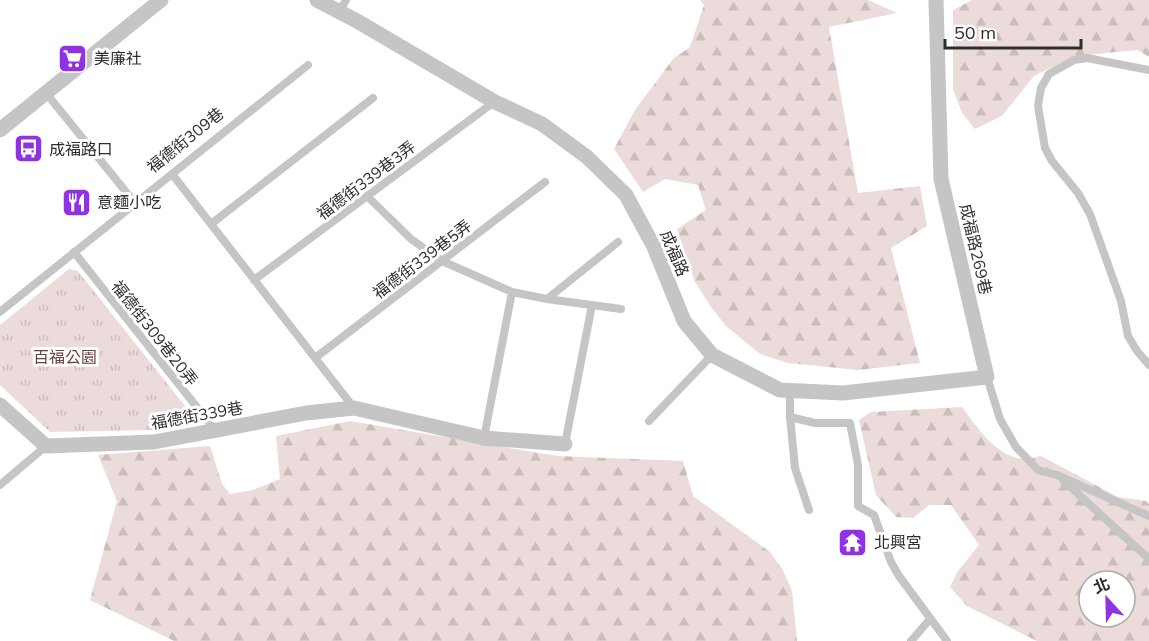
<svg xmlns="http://www.w3.org/2000/svg" width="1149" height="641" viewBox="0 0 1149 641" font-family="Mulish,'Noto Sans TC',sans-serif">
	<style>
		.grass { fill: url(#grass-tufts) }
		.forest { fill: url(#forest-firs); fill-rule: evenodd }
		.lines { fill: none; stroke-linecap: round; stroke-linejoin: round }
		.service { stroke: #c5c5c5; stroke-width: 8 }
		.minor { stroke: #c5c5c5; stroke-width: 15 }
		.labels { text-anchor: middle; dominant-baseline: central; stroke-width: 6; stroke-linejoin: round; paint-order: stroke }
		.poi-label { font-size: 16px; fill: #2e2e2e; stroke: #fff; text-anchor: start }
		.street-label { font-size: 16px; fill: #2e2e2e; stroke: #fff }
		.park-label { font-size: 16px; fill: #69423c; stroke: #fff }
	</style>
	<defs>
		<pattern id="grass-tufts" width="24" height="20" patternUnits="userSpaceOnUse" patternTransform="scale(1.5)"><rect width="24" height="20" fill="#ebdcdb"/><path d="M3 7l-1-3M5 7V3M7 7l1-3M15 17l-1-3M17 17v-4M19 17l1-3" fill="none" stroke="#cabdbc"/></pattern>
		<pattern id="forest-firs" width="22" height="20" patternUnits="userSpaceOnUse" patternTransform="scale(1.5)"><rect width="22" height="20" fill="#ebdcdb"/><path d="M5 1l3.5 6h-7zM16 11l3.5 6h-7z" fill="#cabdbc"/></pattern>
	</defs>
	<rect width="100%" height="100%" fill="#fff"/>
	<!-- grass -->
	<path class="grass" d="M69,269L78,271L188,410L190,416L187,424L152,430L50,432L0,385V325Z"/>
	<!-- forest -->
	<path class="forest" d="M700,0H868L897,13L829,27L858,193L920,186L927,226L891,248L920,363L858,370L788,363L760,354L726,326L711,307L695,282L677,229L706,210L698,185L665,179L643,192L614,149L635,110L673,59L690,47L704,5Z
		M972,0H1149V57L1138,50L1075,56L1034,76L1002,116L975,129L962,113L953,89V10Z
		M962,407C977,427 995,455 1022,459C1027,460 1035,457 1041,456L1118,497L1146,501L1149,504V641H1037L967,606L950,587L958,571L979,545L951,505H929L913,518L896,517L876,495L859,420L871,412ZM1089,581H1125V617H1089Z
		M350,421L557,456L683,461L693,496L770,552L783,570L792,591L797,641H174L90,600L117,501L98,455L210,446L222,484L230,494L253,490L280,479L276,436Z"/>
	<g class="lines">
		<!-- service -->
		<path class="service" d="M339,12L346,0
			M1149,70L1087,58L1074,60L1049,74L1041,88L1038,106L1045,148L1052,161L1078,193L1090,214L1121,301L1128,336L1137,351L1149,365
			M46,93L135,203
			M172,174L354,408
			M367,196L411,239L442,261L512,292L547,299L621,309
			M211,224L373,98
			M74,252L215,430
			M254,280L494,102
			M547,299L618,242
			M0,312L308,65
			M315,358L545,182
			M987,377L1000,419L1016,447L1038,470L1057,475L1149,516
			M790,391V417L815,423H850L858,465V506L874,515L891,562L899,576L947,641
			M790,417L795,468L809,510
			M649,421L712,355
			M484,438L512,292
			M565,444L592,305
			M1063,480L1149,559
			M0,485L46,446
			M911,641L930,619"/>
		<!-- minor -->
		<path class="minor" d="M317,0L357,21L495,102L542,124L587,157L626,195L654,247L684,321L712,355L780,390L843,393L987,377L941,179L936,0
			M0,130L161,0
			M0,405L46,446L154,442L306,413L354,408L484,438L565,444"/>
	</g>
	<!-- icons -->
	<defs>
		<symbol id="supermarket-square" viewBox="-11 -11 22 22"><rect x="-9" y="-9" width="18" height="18" rx="4" fill="#9031e3" stroke="#fff"/><path d="M-6-5.5h2.5l.6 2H6L4.5 2H-2.5L-4.4-4H-6ZM-1.5 3.2a1.3 1.3 0 1 0 .1 0ZM3 3.2a1.3 1.3 0 1 0 .1 0Z" fill="#fff"/></symbol>
		<symbol id="bus-square" viewBox="-11 -11 22 22"><rect x="-9" y="-9" width="18" height="18" rx="4" fill="#9031e3" stroke="#fff"/><path d="M-5-6H5V4H4V6H2V4H-2V6H-4V4H-5ZM-3.5-4V0h7V-4ZM-3.5 1.2v1.5H-2V1.2ZM2 1.2v1.5H3.5V1.2Z" fill="#fff"/></symbol>
		<symbol id="restaurant-square" viewBox="-11 -11 22 22"><rect x="-9" y="-9" width="18" height="18" rx="4" fill="#9031e3" stroke="#fff"/><path d="M-5-6h1v4h1v-4h1v4h1v-4h1v5L-1.5 .5V6h-2V.5L-5-1ZM5-6V6H3V1.5H1.5Q1.5-4 5-6Z" fill="#fff"/></symbol>
		<symbol id="temple-square" viewBox="-11 -11 22 22"><rect x="-9" y="-9" width="18" height="18" rx="4" fill="#9031e3" stroke="#fff"/><path d="M0-6L5-2H3V0L6.5 2.5H4V6H1.5V3h-3V6H-4V2.5H-6.5L-3 0V-2H-5Z" fill="#fff"/></symbol>
	</defs>
	<g fill-rule="evenodd">
		<use href="#supermarket-square" x="56" y="42" width="33" height="33"/>
		<use href="#bus-square" x="12" y="132" width="33" height="33"/>
		<use href="#restaurant-square" x="60" y="186" width="33" height="33"/>
		<use href="#temple-square" x="836" y="526" width="33" height="33"/>
	</g>
	<g class="labels">
		<!-- poi labels -->
		<g class="poi-label">
			<text x="94" y="58">美廉社</text>
			<text x="49" y="149">成福路口</text>
			<text x="97" y="202">意麵小吃</text>
			<text x="874" y="542">北興宮</text>
		</g>
		<!-- street labels -->
		<g class="street-label">
			<text transform="translate(185 140) rotate(-39)">福德街309巷</text>
			<text transform="translate(366 180) rotate(-37)">福德街339巷3弄</text>
			<text transform="translate(976 249) rotate(77)">成福路269巷</text>
			<text transform="translate(675 253) rotate(67)">成福路</text>
			<text transform="translate(422 259) rotate(-37)">福德街339巷5弄</text>
			<text transform="translate(155 333) rotate(52)">福德街309巷20弄</text>
			<text transform="translate(197 415) rotate(-10)">福德街339巷</text>
		</g>
		<!-- park labels -->
		<g class="park-label">
			<text x="65" y="357">百福公園</text>
		</g>
	</g>
	<!-- north arrow -->
	<g transform="translate(1107 599) rotate(338)"><circle r="28" fill="#ffffff" stroke="#ababab" stroke-width="1.5"/>
	<path d="M0-4.5L10 22L0 15L-10 22Z" fill="#9031e3"/>
	<text y="-9" font-size="16" font-weight="bold" text-anchor="middle" fill="#2e2e2e">北</text>
	</g>
	<!-- scale -->
	<path d="M945 39v9h136v-9" fill="none" stroke="#2e2e2e" stroke-width="3"/>
	<text x="954" y="39" font-size="18" fill="#2e2e2e" stroke="#ffffff" stroke-width="4.5" paint-order="stroke">50 m</text>
</svg>
